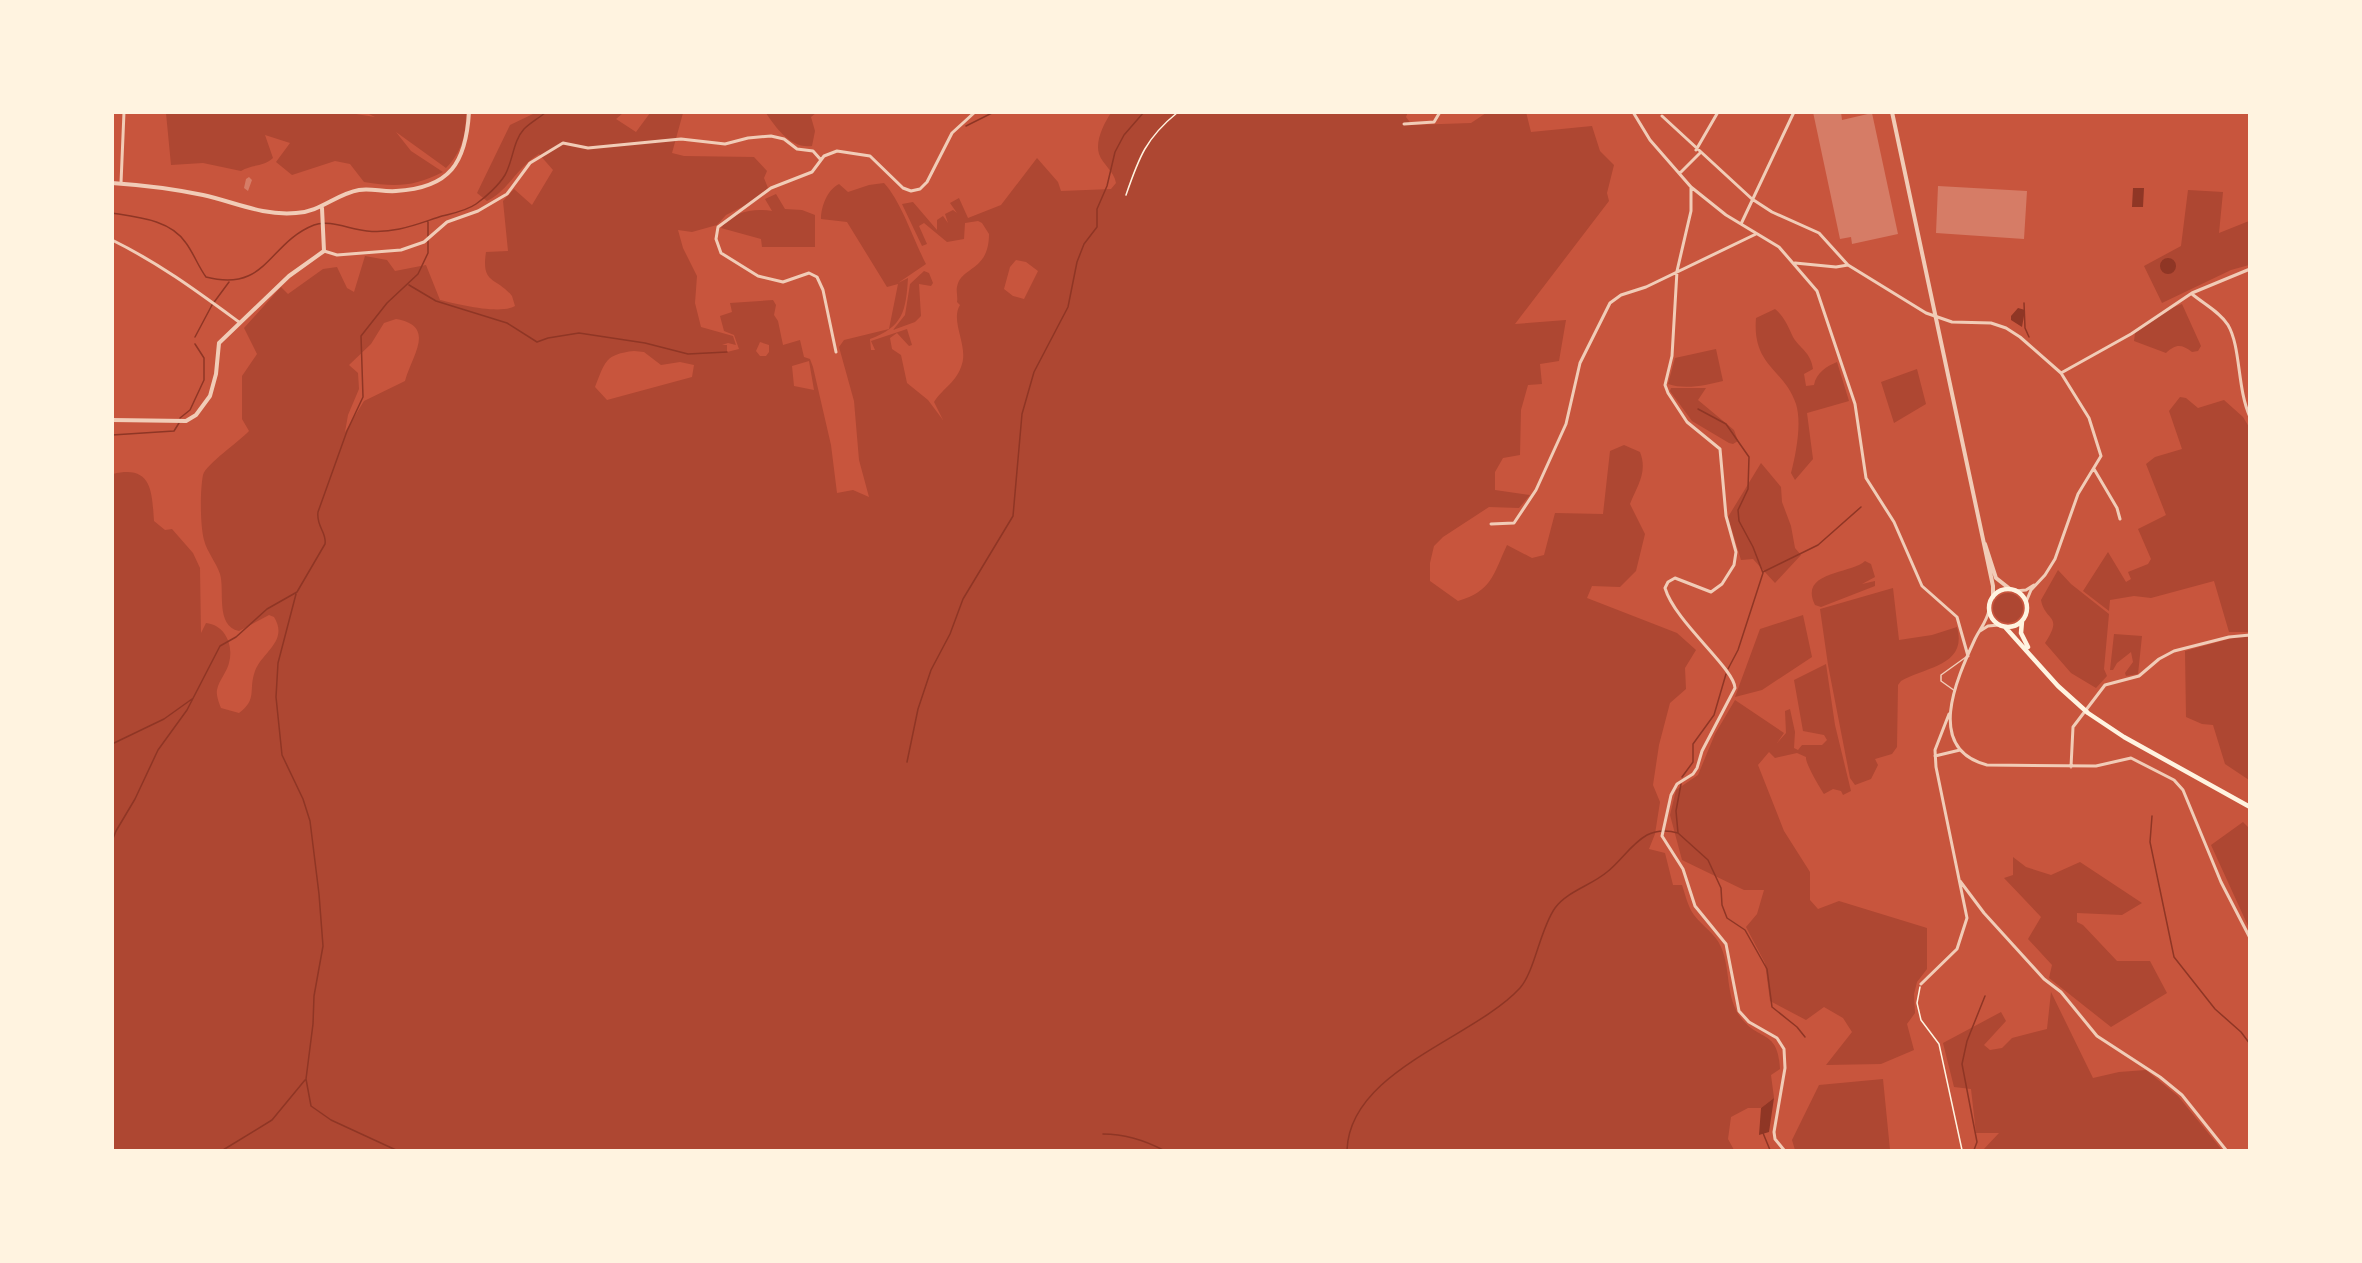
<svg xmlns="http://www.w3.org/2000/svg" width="2362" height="1263" viewBox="0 0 2362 1263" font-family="'Open Sans',sans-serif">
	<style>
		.green { fill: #ae4732; fill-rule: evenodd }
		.water { fill: #8f3625 }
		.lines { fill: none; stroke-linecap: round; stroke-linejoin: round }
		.stream { stroke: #8f3625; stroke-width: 1.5 }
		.building { fill: #d67c66 }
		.path { stroke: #fff3e0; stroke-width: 1.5 }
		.service { stroke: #f1ccb7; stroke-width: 1.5 }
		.minor { stroke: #f1ccb7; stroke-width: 3 }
		.tertiary { stroke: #f1ccb7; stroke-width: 4 }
		.primary { stroke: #fff3e0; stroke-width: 4.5 }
	</style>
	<rect width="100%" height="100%" fill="#c8553d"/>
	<!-- green -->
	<path class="green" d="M343,112L375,117L367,113H466C466,134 462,152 446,168L396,132L411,151L443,172C413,187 396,187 364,182L350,164L335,161L292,175L276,162L290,143L265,135L273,158C264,167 252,164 241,171L203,163L171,165L166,113Z
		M1408,112L1406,117L1412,125L1471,123L1486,113L1526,112L1531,132L1592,126L1600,151L1614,165L1607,193L1609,201L1515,324L1566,320L1559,361L1540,364L1542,384L1528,385L1521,410L1520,455L1503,458L1495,472V490L1530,495L1519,508L1489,507L1443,537L1434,546L1430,563V581L1458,601C1492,591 1493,575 1507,545L1532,558L1544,555L1555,513L1603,514L1610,451L1624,445L1640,452C1648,472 1637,486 1630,504L1645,534L1636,571L1620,587L1592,586L1587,598L1677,633L1696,650L1685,668L1686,689L1670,703L1659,745L1653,785L1660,802L1655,834L1649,849L1665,853L1673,885H1682C1685,894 1688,907 1694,915C1703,927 1715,933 1721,947C1731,969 1725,997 1741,1018C1760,1042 1778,1029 1780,1069L1771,1075L1774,1098L1761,1108H1748L1731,1117L1728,1139L1734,1150H113V474C153,464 152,494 154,521L165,530L172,529L193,553L200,568L201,633L206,623C225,625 234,645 229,663C227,672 219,680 217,690C216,695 219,703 221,708L239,713C258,699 248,690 255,671C262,652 289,641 274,617L269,615L239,631C215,626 225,590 220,574C216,562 207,552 204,540C200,525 200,490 203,475C206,464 240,441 249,431L242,419V376L257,354L244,328L281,287L288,294L323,269L337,267L347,288L354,292L365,256L387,260L395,271L426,265L440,300C457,304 500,315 515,306L512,296C496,276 481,285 486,252L508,251L503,201L514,189L532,205L553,170L539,154C518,166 508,191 487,201L477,193L510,125L535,113H623L616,119L636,132L650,113H683L672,153L684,156L754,157L767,171L764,178L768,188L754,201L726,215L717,225L692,232L678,230L683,248L697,276L695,303L701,327L733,336L736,345L728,343L722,345H727V352L739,349L734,335L724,331L720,316L732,312L730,303L773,300L776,305L774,315L778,321L783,345L800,340L804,357L810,359L813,367L831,445L837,493L853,490L869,497L859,460L854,401L839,347L844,340L889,329L898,284L887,287L847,222L821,219C821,207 827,190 839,184L848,192L869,185L884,183C901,201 913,239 926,264L898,283L908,278C906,311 903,327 870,339L871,350H875L871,341L907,329L912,345L909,346L897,333L890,338L892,349L901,355L907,383L928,400L943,420L934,402C943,388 957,382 962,364C968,345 950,321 960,305L957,302C958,297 956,291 957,287C961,266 989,272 989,234L982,223L978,221L965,223L964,239L947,242L924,223L919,226L927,244L922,246L902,204L913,202L937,230V220L943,216L948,223L945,214L953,210L957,213L950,203L959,198L968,218L1001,205L1037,158L1058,182L1061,191L1111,189L1116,183C1114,171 1103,165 1099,154C1095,141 1104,123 1111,113ZM1016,260L1026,262L1038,271L1024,299L1013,296L1004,289L1010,267ZM396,319C437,326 412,355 405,381L364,401L345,432L348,415L359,389L358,373L349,365L371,344L384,323ZM760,342L769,345V352L766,356H760L756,351ZM634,351L644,352L661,365L680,362L694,365L692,377L607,400L595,387C605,362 605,354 634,351ZM809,361L814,390L794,386L792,366Z
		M766,113H816L811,117L815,131L812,146C791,149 776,128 766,113Z
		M2188,190L2223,192L2219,233L2249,221V265L2231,270L2162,303L2144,266L2181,246Z
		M776,194L785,209L802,210L815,215V247H762L761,239L721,228C732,211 755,208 772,211L765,199Z
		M924,271L929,273L933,283L931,286L919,284L921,316L915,322L893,330L905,315L910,284Z
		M2182,304L2201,346L2198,351L2192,352C2181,344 2176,344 2166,353L2134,341L2135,333L2164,311Z
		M1775,309C1784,316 1789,328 1793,337C1799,348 1811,352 1813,369L1804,374L1806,386L1814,385C1816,373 1827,366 1837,362L1849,401L1807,413L1813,459L1795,480L1791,473C1796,454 1802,423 1796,404C1784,368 1752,367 1756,318Z
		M1716,349L1723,381C1706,385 1686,390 1668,384L1675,358Z
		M1917,369L1926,404L1894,423L1881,382Z
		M1671,388H1706L1698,400L1734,430L1738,441L1733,444L1729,443L1692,421L1670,391Z
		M2180,397L2186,398L2198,408L2224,400L2243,417L2249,427V632H2229L2214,581L2151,598L2134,596L2110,600L2109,611L2083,591L2108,552L2126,582L2131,579L2128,572L2148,564L2151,559L2138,529L2166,515L2146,464L2155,457L2182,449L2169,411Z
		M1761,463L1781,487L1782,502L1791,526L1795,548L1801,555L1775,583L1753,559L1741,560L1728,517Z
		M1865,561L1871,564L1875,577L1862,584L1875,581V586L1821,607L1815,605C1798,571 1852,574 1865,561Z
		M2058,570L2071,584L2109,614L2104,669L2107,676L2096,688L2071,673L2045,643C2064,614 2045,622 2041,600Z
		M1893,588L1899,640L1932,635L1957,627C1968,666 1925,667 1901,681L1898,685L1897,747L1892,754L1875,759L1878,765L1871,779L1855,785L1850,778L1828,665L1820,609Z
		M1993 608a15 15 0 1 1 30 0a15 15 0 1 1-30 0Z
		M1803,615L1812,657L1762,690L1735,697L1760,629Z
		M2114,634L2142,636L2138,674L2126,676L2125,673L2133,662L2131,652L2117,663L2113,670H2110Z
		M2236,637H2249V780L2225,764L2213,725L2202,724L2186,717L2185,651Z
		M1826,664L1835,725L1851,791L1843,795L1841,791L1833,789L1824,794C1820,788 1805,763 1806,757L1797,753L1775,758L1769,752L1758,765L1784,831L1810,872V900L1818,909L1839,901L1927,928V969L1917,982L1914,994L1915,1013L1907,1024L1914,1050L1881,1064L1826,1065L1852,1032L1843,1018L1824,1007L1806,1020L1770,1001L1765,963L1746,927L1757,914L1764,890H1744L1682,860L1670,815L1676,790L1698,775L1715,734L1735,700L1784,733L1777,743L1786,733L1785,711L1790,709L1795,732L1794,748L1798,750L1802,745H1822L1827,740L1824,735L1803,731L1794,680Z
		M2243,822L2249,828V928L2211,845Z
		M2013,857L2026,867L2051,875L2080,862L2142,903L2122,915L2077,913V922L2083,925L2117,961H2150L2167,993L2111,1027L2049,978L2052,965L2028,939L2041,917L2004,878L2013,875Z
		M2051,992L2093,1078L2119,1072L2146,1070L2178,1096L2222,1150H1983L1999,1133H1976L1971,1089L1954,1087L1943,1043L2001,1012L2006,1021L1984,1045L1990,1050L2002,1048L2012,1038L2047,1029Z
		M1883,1079L1890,1150H1795L1792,1140L1819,1085Z"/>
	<!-- water -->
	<path class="water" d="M2133,188H2144L2143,207H2132Z
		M2160 266a8 8 0 1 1 16 0a8 8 0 1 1-16 0Z
		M2018,308L2025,310L2022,327L2011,320V316Z
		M1774,1098L1769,1132L1759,1135L1761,1108Z"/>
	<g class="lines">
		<!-- stream -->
		<path class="stream" d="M966,126L994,112
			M112,213C138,217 171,220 186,243C194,254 198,266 206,277C267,293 268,243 314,225C329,219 351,230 367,231C395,234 417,224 442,216C454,213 466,211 476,204C486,197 499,185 505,175C513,161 513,141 524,129C530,123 539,118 546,112
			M428,222V236
			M409,285L436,301L507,323L537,342L548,338L579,333L645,343L688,354L727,352
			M2024,303L2025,328L2029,337
			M195,337L212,305L229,282
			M1698,409L1726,424L1749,457L1748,489L1738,510L1739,521L1753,547L1763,573L1738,650L1728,669
			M180,418L190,410L204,380V358L195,344
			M112,435L174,431L179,423
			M1763,572L1818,545L1861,507
			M296,594L278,663L276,697L282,755L303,799L310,821L319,894L323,946L314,996L313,1024L306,1079L311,1106L331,1120L396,1150
			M112,744L164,719L192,699
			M907,762L918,709L931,670L950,634L963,599L1013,516L1022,414L1034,372L1068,307L1077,262L1084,244L1097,227V209L1107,186L1115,152L1124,135L1144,112
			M1682,777L1693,762V744L1714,715L1726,674
			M1681,784L1676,811L1678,833L1708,860L1721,888L1722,905L1727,918L1745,930L1767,969L1772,1007L1797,1027L1805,1037
			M2152,816L2150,842L2174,957L2215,1009L2241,1032L2250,1044
			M112,841L116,831L135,799L158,750L187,710L220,646L236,637L267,609L297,592L325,544C327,532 316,527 318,512L347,431L363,397L361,336L387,303L418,274L428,253V241
			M1763,1133L1770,1150
			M1103,1134C1124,1134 1144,1140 1163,1150
			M223,1150L272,1120L305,1080
			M1347,1150C1350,1070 1473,1039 1520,988C1535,971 1540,929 1555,908C1566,892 1592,885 1607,872C1621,861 1631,844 1647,835C1657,830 1668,830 1678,833
			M1974,1150L1977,1142L1962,1064L1967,1041L1985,996"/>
	</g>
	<!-- building -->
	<path class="building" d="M1813,112H1841L1842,120L1872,113L1898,234L1852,244L1851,237L1840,239Z
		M249,177L252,180L248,191L244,188L246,179Z
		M1938,186L2027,191L2024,239L1936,233Z"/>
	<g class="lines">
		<!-- path -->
		<path class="path" d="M1126,195C1139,157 1146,138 1178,112
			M1920,987L1917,1003L1921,1020L1939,1044L1962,1150"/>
		<!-- service -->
		<path class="service" d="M1955,691L1941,681V675L1966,657"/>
		<!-- minor -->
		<path class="minor" d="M1633,112L1650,140L1691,187L1726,215L1779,247L1817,291L1855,404L1866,478L1894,522L1922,586L1957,617L1968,656
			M1662,116L1752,199L1772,212L1819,233L1848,265
			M1404,124L1434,122L1440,112
			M1696,150L1718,112
			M1680,173L1700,153
			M121,183L124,112
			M1691,187V211L1677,271L1672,356L1665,385L1668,393L1687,422L1720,449L1726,516L1736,552L1734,565L1722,584L1711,592L1675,578L1668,582L1665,588C1675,622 1734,668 1735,688L1702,751L1697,768L1693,774L1677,784L1671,795L1662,836L1683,869L1695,906L1726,944L1739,1011L1749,1022L1777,1038L1784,1049L1785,1068L1774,1132L1775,1139L1784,1150
			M1741,224L1794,112
			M112,240C159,263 198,292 239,322
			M324,251L337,255L401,250L424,242L447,222L478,211L507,194L530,163L563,143L588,148L681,139L725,144L748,138L771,136L784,139L797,149L813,151L821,160
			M1795,263L1836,267L1848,265L1926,313L1952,322L1991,323L2006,328L2020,337L2061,373L2089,418L2101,456L2078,494L2055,559L2045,575L2031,590L2026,602
			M2192,294C2204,304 2220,312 2228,325C2241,347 2237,389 2250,417
			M836,352L823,290L817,277L809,273L783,282L758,276L721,253L716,239L718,227L771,188L812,172L824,156L837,151L870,156L903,188L911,191L920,189L927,182L952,133L975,112
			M2061,373L2131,334L2192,293L2250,269
			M2094,469L2117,508L2120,519
			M1491,524L1514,523L1536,490L1566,424L1580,363L1610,303L1621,295L1646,287L1756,234
			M2015,591L2026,590L2034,585
			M1989,610C1987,621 1980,629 1975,639C1956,680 1925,749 1987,765L2096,766L2131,758L2174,780L2183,790L2221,882L2250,938
			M1980,631L1988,626L1999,625
			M1935,756L1960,750
			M2071,767L2073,727L2105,685L2139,676L2159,659L2174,651L2229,637L2250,635
			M1960,881L1984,913L2044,979L2061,992L2097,1036L2160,1077L2182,1095L2226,1150
			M1921,984L1957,949L1967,918L1936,767L1935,750L1949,714"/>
		<!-- tertiary -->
		<path class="tertiary" d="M1892,112L1993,586V597
			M112,183C142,185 174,189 203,195C235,202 262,216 296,213C320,212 336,194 359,190C371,188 383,192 396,191C450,188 466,163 469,112
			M112,420L186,421L196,415L210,396L216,374L219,343L289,276L324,251L322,208
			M1985,544L1996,578L2010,589"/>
		<!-- primary -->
		<path class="primary" d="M1989 608a19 19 0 1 1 38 0a19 19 0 1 1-38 0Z
			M2022,621L2021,633L2028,647
			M2005,627L2058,686L2088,713L2124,737L2250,807"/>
	</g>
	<!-- border -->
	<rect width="2362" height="1263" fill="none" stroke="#fff3e0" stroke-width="228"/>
</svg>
